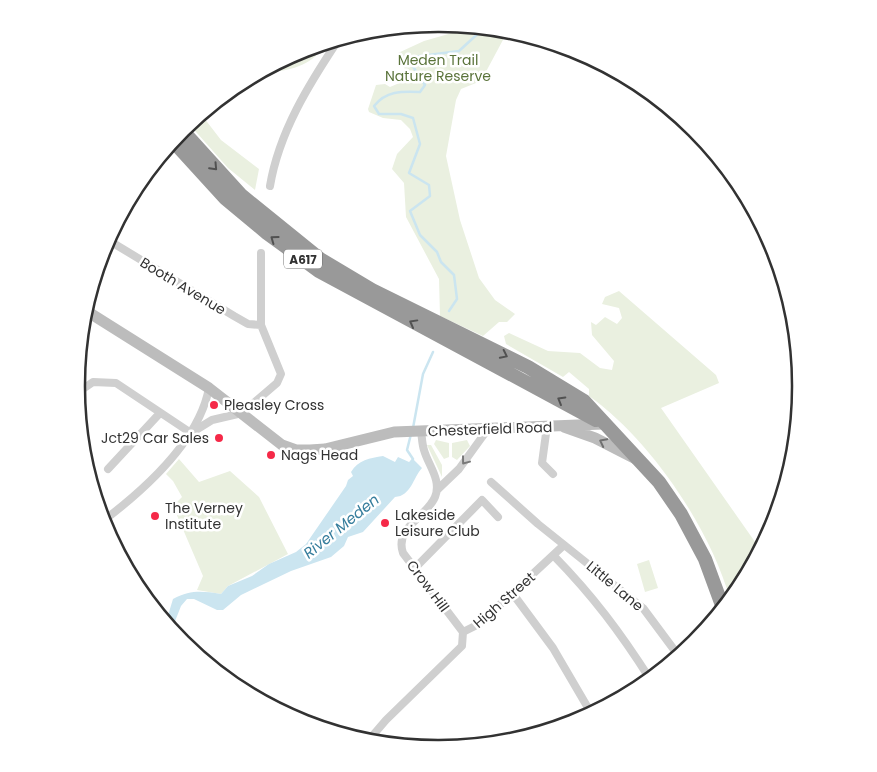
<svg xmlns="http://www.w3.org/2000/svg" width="877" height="772" viewBox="0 0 877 772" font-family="Poppins,sans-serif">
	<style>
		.green { fill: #eaf0e0 }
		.water { fill: #cbe5f0 }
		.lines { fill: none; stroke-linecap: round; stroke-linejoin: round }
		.stream { stroke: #cbe5f0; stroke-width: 2.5 }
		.street { stroke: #cfcfcf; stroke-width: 8 }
		.secondary { stroke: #bcbcbc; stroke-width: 11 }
		.highway { stroke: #999; stroke-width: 14 }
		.oneway { stroke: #515151 }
		.oneway2 { stroke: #707070 }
		.oneway3 { stroke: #797979 }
		.poi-dot { fill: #f52948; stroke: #fff; stroke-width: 2 }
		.labels { text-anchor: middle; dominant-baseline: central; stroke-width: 5; stroke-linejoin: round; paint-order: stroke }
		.shield { fill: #fff; stroke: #707070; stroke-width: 1 }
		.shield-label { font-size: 12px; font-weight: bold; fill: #323232 }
		.park-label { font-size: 14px; fill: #5a733a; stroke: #fff }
		.street-label { font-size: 14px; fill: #323232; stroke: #fff }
		.poi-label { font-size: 14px; fill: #323232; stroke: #fff; text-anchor: start }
		.water-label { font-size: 15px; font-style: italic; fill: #377e9d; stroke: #fff }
		.rim { fill: none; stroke: #323232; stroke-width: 2.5 }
	</style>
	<rect width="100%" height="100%" fill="#fff"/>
	<!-- green -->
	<path class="green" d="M467,27L516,33L504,38L481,81L461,89L456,100L446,156L460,220L479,278L495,300L515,314L507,322H499L483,336L440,316L439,279L406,217L404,183L392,169L397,154L413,137L410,129L401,120L383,118L369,112L368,109L376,85L385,84L390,87L404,81L407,74L398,53L424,41L466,29Z
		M325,44C314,65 287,73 264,71L300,51Z
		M201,114L221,140L259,169L255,190L228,168L189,124Z
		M619,291L716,375L719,383L661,408L760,549L740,587L730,599C710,528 650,439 589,396V389L569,372L563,377L506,344L504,336L509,333L548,351L580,353L600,368L612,370L614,361L592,335L591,322L596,325L605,317L617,324L622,318L619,308L602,304L605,297Z
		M436,440L449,443V457L444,459L434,444Z
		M467,440L470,446L457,460L452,457V443Z
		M427,445H431L442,465V477Z
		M179,459L199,482L230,471L259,497L288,554L228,586L221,594L197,590L203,576L173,506L182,497L173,481L166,474Z
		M649,560L658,588L645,592L637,564Z"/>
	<!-- water -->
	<path class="water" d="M383,456L395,462L398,457L409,462L413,459L422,468C413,478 411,496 395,497L363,532L348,537L344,546L331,557L291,571L241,595L223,610H217L194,599H187L181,606L172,629L166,622L173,599C191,590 201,591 221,594L228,586L252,576L269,564L296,552L306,544L346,486L348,480L353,476L351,472C358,460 370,458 383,456Z"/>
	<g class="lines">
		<!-- stream -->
		<path class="stream" d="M449,311L457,299L454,275L441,262L437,252L420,235L410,211L430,196L429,185L409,173L420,144L413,118L401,114H379L374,106C386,91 401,91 420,92L425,85L410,62L413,57L459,51L484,28
			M413,428L423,374L433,352
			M411,434L407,450L413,459L411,462"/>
		<!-- street -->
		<path class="street" d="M270,186C279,132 309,84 339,39
			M108,240L234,316L248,324L261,325
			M77,393L93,382L116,383L191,433L212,420L242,413L277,383L281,374L261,325V253
			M547,426L542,463L553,474
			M108,469L160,413
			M491,482L538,524L643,608L678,655
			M437,490L459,469L485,433V429
			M103,521C144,490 199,441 209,388
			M554,556C593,596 620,632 650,679
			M415,568L482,500L498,517
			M513,594L553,648L591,713
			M463,632L479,624L564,545
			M368,741L386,720L462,646L463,632L403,553C394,527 427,517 435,497C442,480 428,465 424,450C422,444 422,437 421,431"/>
		<!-- secondary -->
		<path class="secondary" d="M85,310L209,388L282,445L296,450H310L325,449L394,432L603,424
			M564,427L595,438L636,459"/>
		<!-- highway -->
		<path class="highway" d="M182,130L241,195L320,259L372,290L528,367L584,401L659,482L681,514L705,559L723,608
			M173,141L225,198L267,233L319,271L596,420"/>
	</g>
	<!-- one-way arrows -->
	<defs><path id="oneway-chevron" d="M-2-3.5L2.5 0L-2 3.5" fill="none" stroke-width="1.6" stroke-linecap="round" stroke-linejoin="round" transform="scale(1.25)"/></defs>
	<g class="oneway">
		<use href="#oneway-chevron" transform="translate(214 167) rotate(47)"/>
		<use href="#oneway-chevron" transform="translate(274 239) rotate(-144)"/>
		<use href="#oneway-chevron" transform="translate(413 323) rotate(-151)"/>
		<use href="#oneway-chevron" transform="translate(504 355) rotate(26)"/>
		<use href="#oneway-chevron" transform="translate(561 400) rotate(-150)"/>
	</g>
	<use class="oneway2" href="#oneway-chevron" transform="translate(603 442) rotate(-153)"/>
	<use class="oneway3" href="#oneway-chevron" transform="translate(465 461) rotate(127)"/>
	<!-- markers -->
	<g class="poi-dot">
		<circle cx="214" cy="405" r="5"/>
		<circle cx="219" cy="438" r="5"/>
		<circle cx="271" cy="455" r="5"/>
		<circle cx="155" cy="516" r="5"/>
		<circle cx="385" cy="523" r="5"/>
	</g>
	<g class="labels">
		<!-- shield labels -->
		<rect class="shield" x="284" y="249.5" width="38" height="19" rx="4"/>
		<g class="shield-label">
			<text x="303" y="259">A617</text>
		</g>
		<!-- park labels -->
		<g class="park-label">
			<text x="438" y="60">Meden Trail<tspan x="438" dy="16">Nature Reserve</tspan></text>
		</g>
		<!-- street labels -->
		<g class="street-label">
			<text transform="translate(183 286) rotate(31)">Booth Avenue</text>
			<text transform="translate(490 429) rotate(-2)">Chesterfield Road</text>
			<text transform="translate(428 586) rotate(53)">Crow Hill</text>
			<text transform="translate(615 586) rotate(40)">Little Lane</text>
			<text transform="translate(504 600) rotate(-41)">High Street</text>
		</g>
		<!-- poi labels -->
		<g class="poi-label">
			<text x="224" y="405">Pleasley Cross</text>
			<text x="209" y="438" text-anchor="end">Jct29 Car Sales</text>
			<text x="281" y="455">Nags Head</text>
			<text x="165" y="508">The Verney<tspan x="165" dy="16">Institute</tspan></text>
			<text x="395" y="515">Lakeside<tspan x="395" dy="16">Leisure Club</tspan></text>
		</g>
		<!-- water labels -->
		<g class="water-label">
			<text transform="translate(341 526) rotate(-39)">River Meden</text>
		</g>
	</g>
	<!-- crop -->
	<path d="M0 0H877V772H0ZM438 32H439A353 353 0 0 1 792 385V387A353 353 0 0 1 439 740H438A353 353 0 0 1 85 387V385A353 353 0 0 1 438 32Z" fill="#fff" fill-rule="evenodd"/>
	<path class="rim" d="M438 32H439A353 353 0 0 1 792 385V387A353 353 0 0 1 439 740H438A353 353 0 0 1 85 387V385A353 353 0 0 1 438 32Z"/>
</svg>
